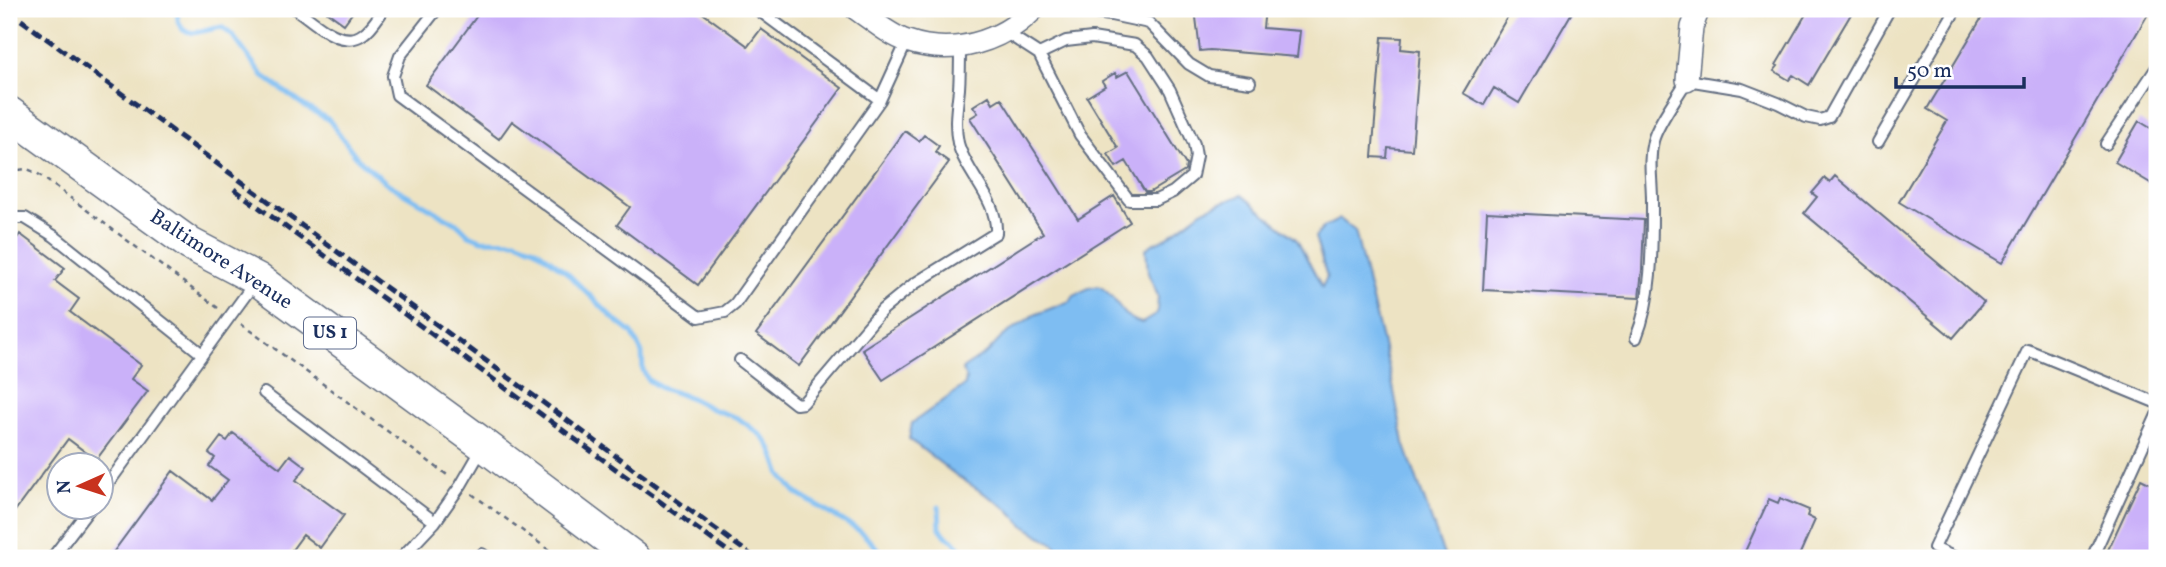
<svg xmlns="http://www.w3.org/2000/svg" width="2166" height="567" viewBox="0 0 2166 567" font-family="Vollkorn,serif">
	<style>
		.water { fill: #7ebdf2; stroke: #4c76a8; stroke-width: 2 }
		.lines { fill: none; stroke-linecap: round; stroke-linejoin: round }
		.stream { stroke: #7ebdf2; stroke-width: 5 }
		.building { fill: #cab1f9 }
		.service-casing { stroke: #646e81; stroke-width: 14 }
		.minor-casing { stroke: #646e81; stroke-width: 24 }
		.primary-casing { stroke: #646e81; stroke-width: 35 }
		.path { stroke: #646e81; stroke-width: 2.5; stroke-dasharray: 5 5; stroke-linecap: butt }
		.service { stroke: #fff; stroke-width: 10 }
		.minor { stroke: #fff; stroke-width: 21 }
		.primary { stroke: #fff; stroke-width: 32 }
		.rail { stroke: #1b2f5e; stroke-width: 5; stroke-dasharray: 10 5; stroke-linecap: butt }
		.labels { text-anchor: middle; dominant-baseline: central; stroke-width: 5; stroke-linejoin: round; paint-order: stroke }
		.shield { fill: #fff; stroke: #5f6d8e; stroke-width: 2 }
		.shield-label { font-size: 19px; font-weight: bold; fill: #1b2f5e }
		.street-label { font-size: 21px; fill: #1b2f5e; stroke: #fff }
	</style>
	<rect width="100%" height="100%" fill="#fff"/>
	<filter id="ink" filterUnits="userSpaceOnUse"><feTurbulence type="fractalNoise" baseFrequency=".0143" numOctaves="2"/><feDisplacementMap in="SourceGraphic" scale="14" xChannelSelector="R" yChannelSelector="G"/><feConvolveMatrix kernelMatrix="1 2 1 2 8 2 1 2 1" color-interpolation-filters="sRGB"/></filter>
	<filter id="wash" filterUnits="userSpaceOnUse"><feTurbulence type="fractalNoise" baseFrequency=".00686" numOctaves="4" result="noise"/><feDisplacementMap in="SourceGraphic" scale="28" xChannelSelector="R" yChannelSelector="G"/><feGaussianBlur stdDeviation="1.57" result="paint"/><feColorMatrix in="noise" values="0 0 0 0 0 0 0 0 0 0 0 0 0 0 0 0 0 1.4 0 .05"/><feComposite in="paint" operator="in"/></filter>
	<g filter="url(#wash)">
		<rect width="100%" height="100%" fill="#ede3c3"/>
		<!-- water -->
		<path class="water" d="M1242,195L1297,240L1322,287L1327,277L1315,237L1324,227L1340,219L1355,231L1392,381L1404,443L1445,558H1065L1054,544L1023,525L1008,509L957,476L909,439L912,423L965,385L966,378L962,369L989,351L1002,337L1034,315L1070,301L1074,295L1089,288L1099,286C1120,298 1117,316 1142,323L1157,314L1158,296L1148,273L1146,249L1154,243L1166,238L1205,209Z"/>
		<g class="lines">
			<!-- stream -->
			<path class="stream" d="M177,9L178,20L183,30L193,33L222,27L233,36L262,75L306,107L329,120L358,159L388,184L459,225L469,235L482,240L516,241L535,248L565,271L614,319L632,333L642,353L643,370L648,380L661,388L689,397L712,409L738,418L762,436L772,450L781,475L796,493L860,531L887,558
				M939,507L940,528L946,536L953,540L967,556L976,558
				M981,558L989,557L997,551L1006,558"/>
		</g>
		<g id="blocks">
			<!-- building -->
			<path class="building" d="M323,9H355L344,24Z
				M482,9H697L748,46L761,29L842,88L698,285L617,225L630,207L512,121L499,139L426,85Z
				M1195,9H1265L1263,28L1300,31L1297,57L1210,50L1200,51Z
				M1512,9H1574L1519,103L1494,88L1484,105L1463,93Z
				M1809,9H1854L1809,85L1793,75L1789,80L1774,71L1778,66L1776,65Z
				M1987,9H2151L2002,263L1899,202L1947,121L1927,109Z
				M1382,37L1402,38L1401,49L1420,51L1412,150L1388,148L1387,158L1372,157Z
				M1128,71L1186,165L1185,171L1150,192H1145L1126,161L1116,167L1108,154L1118,148L1087,97L1105,86L1102,81L1115,73L1117,77Z
				M989,96L993,103L1001,98L1078,219L1114,196L1130,222L883,380L862,349L1043,233L970,118L978,113L973,106Z
				M2139,121L2157,132V187L2115,162Z
				M905,131L919,141L924,135L939,146L935,152L949,162L799,366L756,334Z
				M1835,176L1984,302L1953,338L1804,213L1817,197L1812,193L1825,178L1830,182Z
				M1487,212L1644,220L1642,270L1639,298L1483,290Z
				M20,234L65,268L55,281L79,299L70,312L141,365L131,379L148,391L96,460L68,439L9,519V249Z
				M233,433L280,468L290,455L306,467L296,480L344,515L320,548L303,535L286,558H109L173,471L212,500L228,480L209,466L215,458L209,453L221,437L227,441Z
				M2141,479L2157,487V558L2142,553L2139,558H2125L2108,550Z
				M1780,498L1809,510L1807,516L1815,520L1798,558H1742L1769,499L1778,503Z"/>
		</g>
	</g>
	<g filter="url(#ink)">
		<use href="#blocks" fill-opacity="0" stroke="#646e81" stroke-width="2"/>
		<g class="lines">
			<defs>
				<path id="service" d="M296,9C313,21 342,50 363,34C372,28 378,17 384,9
					M437,9L400,56L393,76L397,95L699,317L725,312L735,304L880,100L907,41
					M757,9L880,100
					M1080,9L1088,12L1111,15V11
					M1111,15L1149,23L1189,64L1209,76L1250,82
					M1005,32L1039,54
					M1092,38L1135,45L1148,56L1170,90L1194,144L1196,156L1192,176L1173,192L1156,200H1129L1080,135L1039,54L1066,41Z
					M1878,142L1956,9
					M2106,144L2157,67
					M9,222L14,218H25L54,236L202,354
					M1636,338C1653,296 1652,245 1652,200C1652,180 1648,160 1653,141C1657,124 1678,96 1687,80L1742,89L1778,103L1806,117L1820,120L1829,117L1889,10
					M740,360L796,404L803,403L882,310L914,284L996,233C998,199 966,174 958,143C954,124 957,108 959,89C960,75 960,60 960,46
					M264,393L435,522
					M102,492L255,282
					M482,554L487,558
					M52,558L90,508
					M401,558L435,522L461,485L483,447
					M1956,558L1934,548L2028,350L2157,403
					M2092,558L2157,415"/>
				<path id="minor" d="M856,9C872,20 889,35 907,41C953,57 1001,42 1034,9
					M1687,80L1692,27L1699,9"/>
				<path id="primary" d="M9,113L190,244L257,279L484,445L634,558"/>
			</defs>
			<!-- service casing -->
			<use href="#service" class="service-casing"/>
			<!-- minor casing -->
			<use href="#minor" class="minor-casing"/>
			<!-- primary casing -->
			<use href="#primary" class="primary-casing"/>
			<!-- path -->
			<path class="path" d="M9,171L27,169L37,173L218,308
				M241,324L450,477
				M472,494L560,558"/>
			<!-- service -->
			<use href="#service" class="service"/>
			<!-- minor -->
			<use href="#minor" class="minor"/>
			<!-- primary -->
			<use href="#primary" class="primary"/>
			<!-- rail -->
			<path class="rail" d="M9,11L755,558
				M234,189L737,558"/>
		</g>
	</g>
	<g class="labels">
		<!-- shield labels -->
		<rect class="shield" x="304" y="317.5" width="52" height="31" rx="5"/>
		<g class="shield-label">
			<text x="330" y="333">US 1</text>
		</g>
		<!-- street labels -->
		<g class="street-label">
			<text transform="translate(221 260) rotate(33)">Baltimore Avenue</text>
		</g>
	</g>
	<!-- margin -->
	<rect width="2166" height="567" fill="none" stroke="#fff" stroke-width="35"/>
	<!-- north arrow -->
	<g transform="translate(80 486) rotate(267)"><circle r="33" fill="#ffffff" stroke="#a4acbf" stroke-width="2"/>
	<path d="M0-5L12 26L0 18L-12 26Z" fill="#c8321e"/>
	<text y="-10" font-size="19" font-weight="bold" text-anchor="middle" fill="#1b2f5e">N</text>
	</g>
	<!-- scale -->
	<path d="M1896 77v10h128v-10" fill="none" stroke="#1b2f5e" stroke-width="3.5"/>
	<text x="1907" y="77" font-size="21" fill="#1b2f5e" stroke="#ffffff" stroke-width="5" paint-order="stroke">50 m</text>
</svg>
